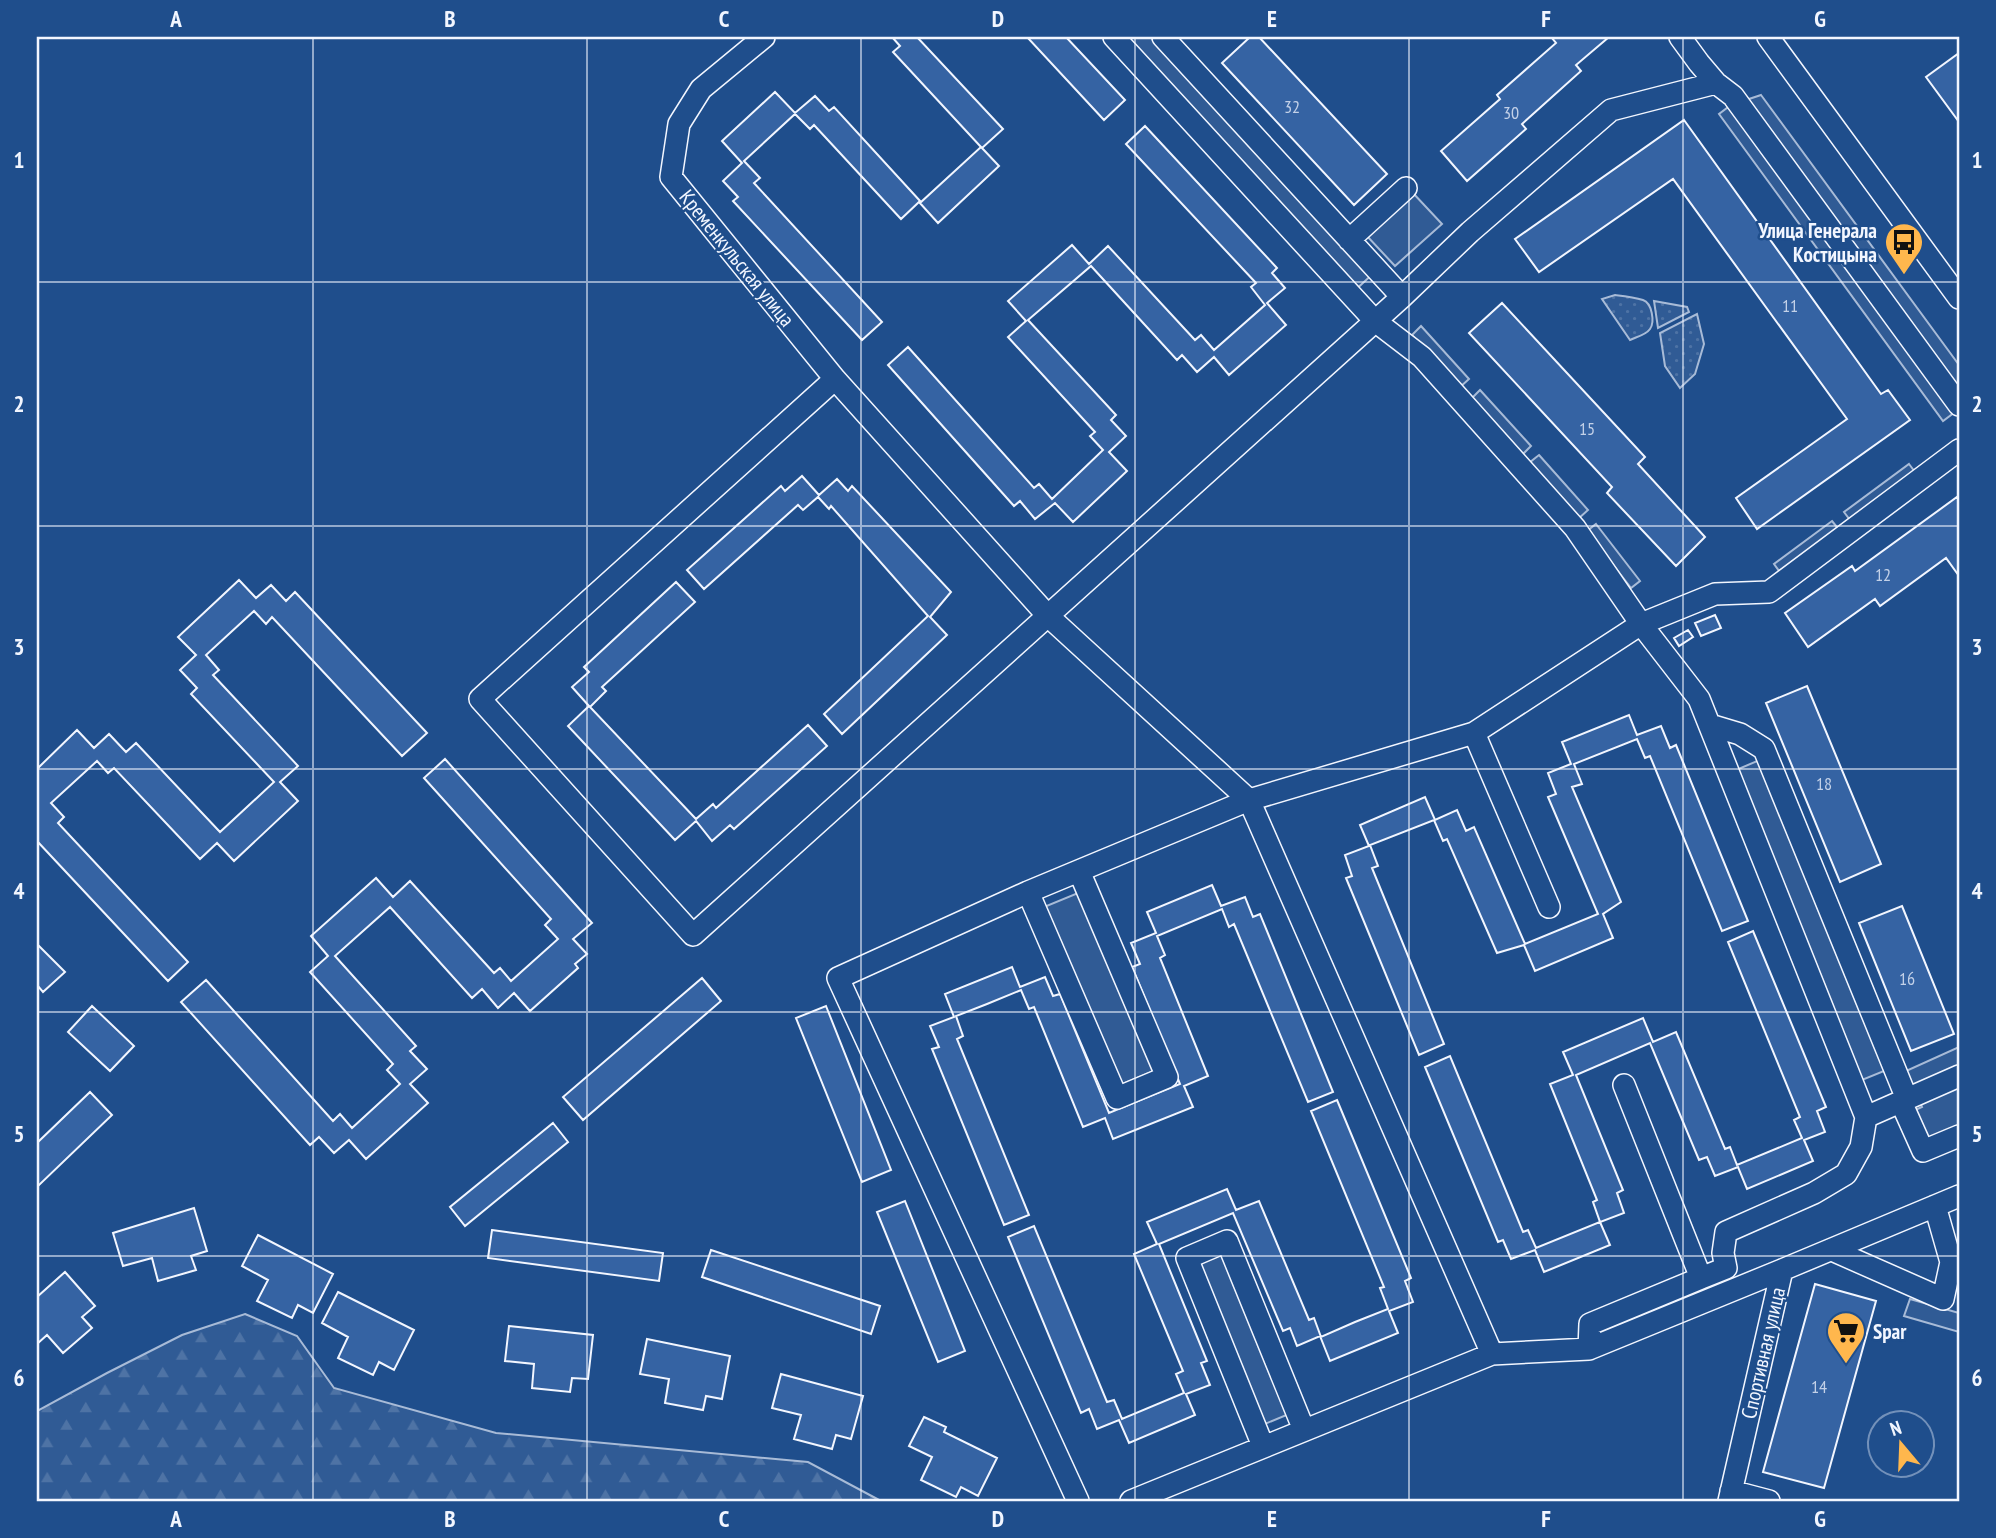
<svg xmlns="http://www.w3.org/2000/svg" width="1996" height="1538" viewBox="0 0 1996 1538" font-family="'PT Sans Narrow',sans-serif">
	<style>
		.green { fill: url(#green-dots); stroke: #a8bbd7; stroke-width: 2 }
		.forest { fill: url(#forest-firs); stroke: #a8bbd7; stroke-width: 2 }
		.pitch { fill: #305b95; stroke: #a8bbd7; stroke-width: 2 }
		.building { fill: #3563a3; stroke: #f2f6ff; stroke-width: 2 }
		.lines { fill: none; stroke-linecap: round; stroke-linejoin: round }
		.minor-casing { stroke: #f2f6ff; stroke-width: 24 }
		.minor { stroke: #1f4e8c; stroke-width: 21 }
		.grid { fill: none; stroke: #f2f6ff; stroke-width: 2; stroke-opacity: 0.55 }
		.labels { text-anchor: middle; dominant-baseline: central; stroke-width: 5; stroke-linejoin: round; paint-order: stroke }
		.number-label { font-size: 18px; fill: #c3d1e8 }
		.poi-label { font-size: 21px; font-weight: bold; fill: #f2f6ff; stroke: #1f4e8c; text-anchor: end }
		.street-label { font-size: 21px; fill: #f2f6ff; stroke: #1f4e8c }
		.neatline { fill: none; stroke: #f2f6ff; stroke-width: 2.5 }
		.grid-label { font-size: 23px; text-anchor: middle; font-weight: bold; fill: #f2f6ff }
	</style>
	<defs>
		<pattern id="green-dots" width="8" height="8" patternUnits="userSpaceOnUse" patternTransform="scale(1.75)"><rect width="8" height="8" fill="#305b95"/><path d="M2 2h.1M6 6h.1" fill="none" stroke="#4e73a5" stroke-width="1.8" stroke-linecap="round"/></pattern>
		<pattern id="forest-firs" width="22" height="20" patternUnits="userSpaceOnUse" patternTransform="scale(1.75)"><rect width="22" height="20" fill="#305b95"/><path d="M5 1l3.5 6h-7zM16 11l3.5 6h-7z" fill="#4e73a5"/></pattern>
	</defs>
	<rect width="100%" height="100%" fill="#1f4e8c"/>
	<!-- green -->
	<path class="green" d="M1615,295C1624,296 1634,297 1643,300C1652,303 1655,322 1650,329C1646,335 1636,337 1630,340L1602,299Z
		M1654,301L1687,307L1689,312L1658,328Z
		M1697,314L1704,344L1695,374L1680,388L1665,366L1660,333Z"/>
	<!-- forest -->
	<path class="forest" d="M245,1314L297,1336L334,1388L496,1433L808,1462L881,1501H37V1411L107,1373L182,1335Z"/>
	<!-- pitch -->
	<path class="pitch" d="M1118,37H1158L1375,272L1353,292Z
		M1761,95L1959,365V409L1943,421L1719,114L1731,105Z
		M1412,192L1442,224L1395,266L1366,235Z
		M1421,326L1469,379L1459,388L1412,335Z
		M1480,390L1531,446L1521,456L1470,400Z
		M1539,455L1588,510L1578,519L1529,463Z
		M1909,464L1918,476L1853,524L1844,512Z
		M1832,521L1841,532L1782,575L1774,564Z
		M1596,524L1640,581L1631,588L1587,531Z
		M1762,759L1889,1069L1862,1080L1736,770Z
		M1078,893L1154,1071L1120,1085L1044,907Z
		M1959,1047V1128L1927,1142L1913,1111L1922,1107L1906,1071Z
		M1223,1250L1289,1414L1260,1426L1194,1262Z
		M1910,1299L1959,1313V1332L1904,1316Z"/>
	<!-- building -->
	<path class="building" d="M892,37H917L1003,129L982,148L999,166L938,223L919,202L901,219L814,125L810,129L795,114L744,161L760,178L754,183L882,322L862,340L733,201L738,197L723,181L742,163L722,141L775,92L795,113L815,96L829,111L834,107L921,202L981,147L893,52L900,46Z
		M1027,37H1066L1125,100L1104,120Z
		M1250,37H1259L1387,174L1354,205L1222,63Z
		M1554,37H1609L1576,65L1581,71L1522,124L1526,129L1467,181L1441,151L1500,99L1497,95L1556,43L1552,38Z
		M1959,53V122L1926,77Z
		M1684,120L1881,394L1888,390L1910,420L1757,529L1736,498L1847,419L1673,179L1539,272L1515,239Z
		M1145,126L1277,268L1272,273L1285,288L1267,303L1286,325L1229,375L1214,357L1197,372L1182,355L1177,360L1091,266L1028,320L1116,415L1111,420L1126,436L1109,452L1127,471L1073,522L1055,503L1035,519L1020,501L1014,506L888,365L908,347L1034,488L1039,484L1052,499L1103,450L1090,436L1095,432L1008,337L1026,321L1008,301L1072,245L1089,264L1108,246L1195,340L1201,335L1214,350L1265,305L1251,287L1256,283L1126,144Z
		M1502,303L1645,457L1638,464L1705,537L1676,566L1607,493L1612,487L1469,333Z
		M802,476L819,495L837,479L848,491L852,486L951,592L930,617L947,635L842,734L824,714L928,616L831,506L829,509L818,497L803,510L798,505L704,589L687,570L781,486L785,491Z
		M1957,497L1959,500V576L1946,558L1880,606L1875,599L1808,647L1785,613L1852,566L1855,571Z
		M239,580L256,598L271,585L286,601L295,592L427,733L402,756L272,617L266,624L254,611L206,655L219,670L213,675L298,766L280,782L298,801L234,861L217,843L200,859L114,768L108,773L97,761L51,803L64,817L58,823L188,962L168,981L37,841V769L77,730L94,748L109,734L126,752L136,743L220,832L274,782L191,694L197,688L180,670L196,655L178,637Z
		M676,582L695,602L602,687L606,691L590,707L696,819L713,804L716,808L808,725L827,746L734,829L730,825L712,841L696,821L675,840L568,726L589,706L572,687L589,672L584,667Z
		M1715,615L1721,628L1701,636L1695,623Z
		M1688,630L1693,637L1679,646L1674,638Z
		M1807,686L1881,864L1840,882L1766,703Z
		M1629,715L1637,735L1661,726L1670,748L1676,745L1748,921L1722,931L1650,756L1645,758L1637,739L1574,764L1582,784L1572,787L1621,902L1603,914L1613,938L1535,971L1524,945L1497,953L1447,839L1443,841L1434,820L1370,845L1378,866L1372,868L1444,1044L1419,1055L1346,878L1352,876L1345,855L1369,846L1360,825L1425,797L1435,820L1457,810L1466,831L1474,827L1525,944L1598,914L1548,797L1556,794L1548,773L1571,764L1562,742Z
		M445,759L592,923L573,939L587,954L575,964L578,968L530,1011L514,993L498,1008L482,989L472,998L390,907L335,956L416,1046L410,1051L427,1069L410,1084L428,1103L366,1159L349,1140L334,1153L319,1137L310,1145L181,1002L206,980L333,1121L340,1114L352,1128L400,1084L387,1070L393,1064L310,972L328,956L311,936L376,878L393,897L410,881L494,973L500,968L511,981L558,939L545,925L551,919L424,778Z
		M1212,885L1221,906L1245,897L1253,917L1260,914L1333,1092L1308,1102L1234,924L1229,927L1222,909L1157,936L1165,955L1160,958L1208,1076L1184,1086L1193,1107L1113,1139L1105,1118L1083,1127L1034,1007L1029,1009L1021,990L987,1004L956,1016L963,1036L957,1039L1029,1215L1004,1225L932,1049L939,1047L930,1026L954,1017L945,994L1012,967L1020,987L1045,977L1053,996L1060,994L1109,1113L1180,1084L1132,967L1140,964L1131,943L1156,933L1147,912Z
		M1902,906L1954,1034L1911,1051L1859,923Z
		M1753,931L1826,1107L1817,1111L1825,1132L1804,1140L1813,1161L1747,1189L1738,1167L1715,1176L1707,1157L1699,1160L1650,1043L1576,1075L1623,1190L1617,1193L1624,1213L1600,1222L1610,1245L1544,1272L1535,1250L1511,1259L1503,1240L1498,1242L1425,1067L1450,1056L1523,1232L1528,1230L1536,1248L1600,1222L1593,1202L1597,1200L1550,1084L1573,1075L1563,1052L1643,1018L1653,1042L1676,1032L1725,1149L1730,1147L1737,1165L1802,1138L1794,1120L1800,1117L1728,942Z
		M37,944L65,972L43,992L37,985Z
		M702,978L721,1001L583,1120L563,1097Z
		M92,1006L134,1046L110,1071L68,1032Z
		M826,1006L891,1170L862,1182L796,1018Z
		M90,1092L112,1115L37,1187V1143Z
		M1337,1100L1411,1278L1405,1281L1413,1302L1389,1311L1398,1333L1330,1361L1320,1336L1297,1346L1290,1328L1283,1331L1233,1213L1159,1244L1207,1361L1201,1363L1210,1385L1186,1394L1195,1415L1129,1443L1119,1420L1097,1429L1089,1409L1081,1413L1008,1237L1034,1226L1107,1402L1114,1400L1122,1419L1184,1393L1176,1374L1183,1371L1134,1254L1157,1244L1147,1222L1227,1189L1236,1210L1259,1201L1309,1320L1314,1318L1321,1337L1355,1322L1388,1309L1380,1288L1384,1287L1311,1111Z
		M553,1123L568,1142L465,1226L450,1207Z
		M905,1201L965,1351L938,1362L877,1212Z
		M194,1208L207,1251L191,1256L196,1270L158,1281L152,1258L123,1266L113,1233Z
		M492,1230L663,1253L659,1281L488,1258Z
		M258,1235L333,1274L313,1313L298,1305L292,1318L257,1301L268,1280L242,1266Z
		M711,1250L880,1306L871,1334L702,1277Z
		M65,1272L95,1306L82,1317L92,1328L63,1353L47,1335L37,1344V1297Z
		M1815,1284L1876,1301L1824,1488L1763,1472Z
		M338,1292L414,1330L394,1370L379,1362L373,1375L338,1358L348,1337L322,1323Z
		M509,1326L593,1335L588,1379L572,1378L570,1392L532,1388L534,1364L505,1361Z
		M647,1339L730,1356L722,1399L706,1396L703,1410L665,1403L669,1379L640,1374Z
		M781,1374L863,1396L851,1439L836,1435L832,1449L794,1439L801,1415L772,1408Z
		M924,1417L946,1427L944,1432L997,1458L978,1496L961,1487L956,1497L921,1480L932,1457L909,1446Z"/>
	<g class="lines">
		<defs>
			<path id="minor" d="M764,37L701,89L679,124L671,177L835,379L1048,616L1249,800L1492,1354
				M1163,37L1402,297
				M1680,37L1699,63L1716,83
				M1768,37L1959,298
				M1349,240L1406,188
				M835,379L480,699L693,935L1402,297L1470,232L1611,110L1716,83L1733,96L1959,405
				M1710,725L1740,734L1764,749L1907,1099
				M1474,733L1549,907
				M1028,892L1117,1098L1167,1077L1079,871
				M1901,1102L1923,1151L1959,1136
				M1866,1117L1699,699L1641,624L1715,594L1769,592L1959,450
				M1832,1250L1943,1299L1951,1262L1935,1206
				M1701,1278L1726,1268L1723,1253L1726,1232L1814,1193L1846,1174L1861,1147L1866,1117L1959,1076
				M1589,1349L1590,1324L1701,1278L1624,1085
				M1263,1446L1187,1258L1227,1241L1304,1430
				M1731,1491L1769,1501
				M1078,1501L838,978L1028,892L1249,800L1474,733L1641,624L1575,528L1422,357L1375,321L1114,37
				M1131,1501L1492,1354L1589,1349L1782,1270
				M1729,1501L1782,1270L1959,1196"/>
		</defs>
		<!-- minor casing -->
		<use href="#minor" class="minor-casing"/>
		<!-- minor -->
		<use href="#minor" class="minor"/>
	</g>
	<!-- grid -->
	<path class="grid" d="M313,37V1501M587,37V1501M861,37V1501M1135,37V1501M1409,37V1501M1683,37V1501M37,282H1959M37,526H1959M37,769H1959M37,1012H1959M37,1256H1959"/>
	<!-- icons -->
	<defs>
		<symbol id="bus-pin" viewBox="-11 -11 22 30"><path d="M0 17L-7.5 6A9.5 9.5 0 1 1 7.5 6Z" fill="#ffb74d" stroke="#1f4e8c"/><path d="M-5-6H5V4H4V6H2V4H-2V6H-4V4H-5ZM-3.5-4V0h7V-4ZM-3.5 1.2v1.5H-2V1.2ZM2 1.2v1.5H3.5V1.2Z" fill="#111"/></symbol>
		<symbol id="supermarket-pin" viewBox="-11 -11 22 30"><path d="M0 17L-7.5 6A9.5 9.5 0 1 1 7.5 6Z" fill="#ffb74d" stroke="#1f4e8c"/><path d="M-6-5.5h2.5l.6 2H6L4.5 2H-2.5L-4.4-4H-6ZM-1.5 3.2a1.3 1.3 0 1 0 .1 0ZM3 3.2a1.3 1.3 0 1 0 .1 0Z" fill="#111"/></symbol>
	</defs>
	<g fill-rule="evenodd">
		<use href="#bus-pin" x="1882" y="220" width="44" height="60"/>
		<use href="#supermarket-pin" x="1824" y="1309" width="44" height="60"/>
	</g>
	<g class="labels">
		<!-- number labels -->
		<g class="number-label">
			<text x="1292" y="106">32</text>
			<text x="1511" y="112">30</text>
			<text x="1790" y="305">11</text>
			<text x="1587" y="428">15</text>
			<text x="1883" y="574">12</text>
			<text x="1824" y="783">18</text>
			<text x="1907" y="978">16</text>
			<text x="1819" y="1386">14</text>
		</g>
		<!-- poi labels -->
		<g class="poi-label">
			<text x="1877" y="230">Улица Генерала<tspan x="1877" dy="24">Костицына</tspan></text>
			<text x="1873" y="1331" text-anchor="start">Spar</text>
		</g>
		<!-- street labels -->
		<g class="street-label">
			<text transform="translate(737 258) rotate(51)">Кременкульская улица</text>
			<text transform="translate(1763 1353) rotate(-77)">Спортивная улица</text>
		</g>
	</g>
	<!-- border -->
	<rect width="1996" height="1538" fill="none" stroke="#1f4e8c" stroke-width="77"/>
	<!-- north arrow -->
	<g transform="translate(1901 1444) rotate(341)"><circle r="33" fill="#1f4e8c" stroke="#7391ba" stroke-width="2"/>
	<path d="M0-5L12 26L0 18L-12 26Z" fill="#ffb74d"/>
	<text y="-10" font-size="19" font-weight="bold" text-anchor="middle" fill="#f2f6ff">N</text>
	</g>
	<rect x="38" y="38" width="1920" height="1462" class="neatline"/>
	<g class="grid-label">
		<text x="176" y="27">A</text>
		<text x="450" y="27">B</text>
		<text x="724" y="27">C</text>
		<text x="998" y="27">D</text>
		<text x="1272" y="27">E</text>
		<text x="1546" y="27">F</text>
		<text x="1820" y="27">G</text>
		<text x="19" y="168">1</text>
		<text x="1977" y="168">1</text>
		<text x="19" y="412">2</text>
		<text x="1977" y="412">2</text>
		<text x="19" y="655">3</text>
		<text x="1977" y="655">3</text>
		<text x="19" y="899">4</text>
		<text x="1977" y="899">4</text>
		<text x="19" y="1142">5</text>
		<text x="1977" y="1142">5</text>
		<text x="19" y="1386">6</text>
		<text x="1977" y="1386">6</text>
		<text x="176" y="1527">A</text>
		<text x="450" y="1527">B</text>
		<text x="724" y="1527">C</text>
		<text x="998" y="1527">D</text>
		<text x="1272" y="1527">E</text>
		<text x="1546" y="1527">F</text>
		<text x="1820" y="1527">G</text>
	</g>
</svg>
